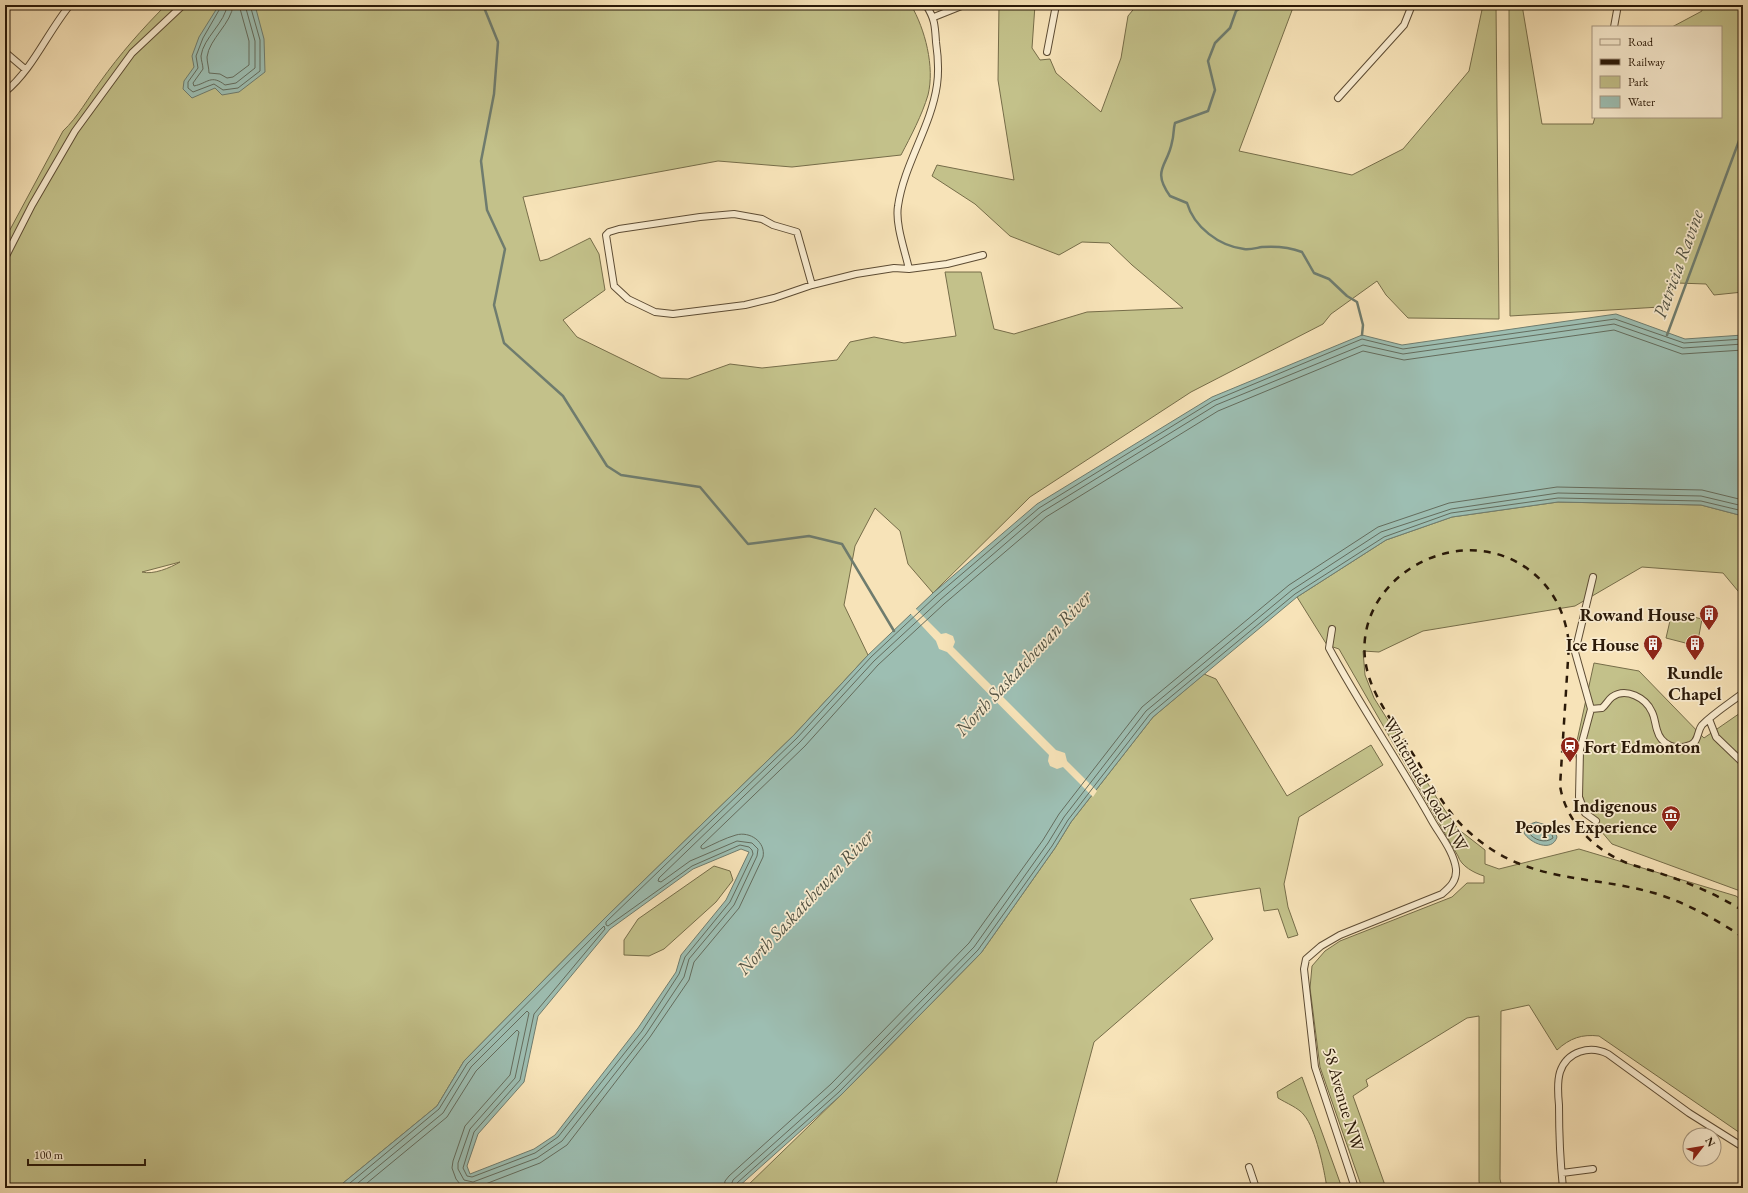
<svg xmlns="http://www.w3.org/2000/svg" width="1748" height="1193" viewBox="0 0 1748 1193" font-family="'EB Garamond',serif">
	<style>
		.green { fill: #c3c18a; stroke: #766d49; fill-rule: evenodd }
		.water { fill: #9dbeb2; stroke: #6f7c6e; fill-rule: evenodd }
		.pier { fill: #f7e3b8 }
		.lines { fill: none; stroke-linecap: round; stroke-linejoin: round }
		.shore { stroke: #646c5d; stroke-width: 1 }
		.stream { stroke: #6f7c6e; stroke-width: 2.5 }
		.street-casing { stroke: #5d4c34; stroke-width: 8 }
		.street { stroke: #faedd1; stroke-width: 6 }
		.rail { stroke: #2a1908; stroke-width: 2.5; stroke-dasharray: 7 7; stroke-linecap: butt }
		.labels { text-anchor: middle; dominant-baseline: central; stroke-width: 3.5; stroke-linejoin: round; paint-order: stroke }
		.poi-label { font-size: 18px; font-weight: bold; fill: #2a1908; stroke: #faedd1; text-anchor: end }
		.street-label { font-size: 18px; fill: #2a1908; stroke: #faedd1 }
		.water-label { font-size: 19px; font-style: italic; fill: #525344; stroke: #faedd1 }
	</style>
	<rect width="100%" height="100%" fill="#f7e3b8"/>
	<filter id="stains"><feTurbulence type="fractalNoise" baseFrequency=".005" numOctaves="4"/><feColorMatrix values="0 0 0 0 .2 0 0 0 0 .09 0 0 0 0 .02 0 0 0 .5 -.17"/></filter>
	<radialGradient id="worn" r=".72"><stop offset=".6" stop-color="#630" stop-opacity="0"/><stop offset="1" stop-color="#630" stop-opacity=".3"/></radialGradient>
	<!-- green -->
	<path class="green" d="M166,5H911C925,29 935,67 928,95C922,115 911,136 901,155L792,167L718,161L523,197L540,261L548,259L590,238L599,254L605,290L563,320L577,337L661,378L688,379L730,364L762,368L837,360L850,342L874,337L904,343L956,336L945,272H981L994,329L1014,334L1087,312L1183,308L1132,265L1109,243L1082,242L1059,255L1010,236L975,204L932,176L937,165L1014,180L998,80L999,5H1035L1032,48L1040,60L1050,59L1056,73L1101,112L1121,58L1128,16L1137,5H1294L1239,151L1352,175L1403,149L1469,71L1483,5H1496L1499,319L1408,318L1386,295L1377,281L1331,314L1323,324L1191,392L1030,497L933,593L908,564L900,531L875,508L855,546L844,605L868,655L794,735L606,917L464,1061L437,1106L337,1188H5V239L63,131C78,117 88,98 100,82C120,54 142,29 166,5ZM180,562C170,568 153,575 142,572Z
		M1509,5H1522L1542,124H1593L1595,117H1721V27H1672L1702,11L1701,5H1743V292L1714,295L1706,284L1677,283L1660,307L1510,316Z
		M1558,502L1701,505L1743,516V597L1723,573L1642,567L1575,606L1423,631L1379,652L1363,651L1365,675L1374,698L1440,803L1458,829L1485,850V864L1499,869L1579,849L1736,896L1743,901V1135L1599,1036C1582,1034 1570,1038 1557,1050L1529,1005L1501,1011L1500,1179L1502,1188H1480L1479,1181V1016L1467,1018L1366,1080L1368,1086L1353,1096L1386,1188H1362L1320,1067L1310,988L1312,966L1325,951L1340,941L1452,897L1467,883H1484V876C1474,873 1461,866 1458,856L1339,649L1327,645L1297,597L1386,540L1452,517Z
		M1672,612L1702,619L1697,646L1666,638Z
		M1594,663L1639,671L1704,738L1743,711V892L1612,844L1595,824L1584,805L1575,750Z
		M1204,674L1216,679L1287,796L1371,745L1383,765L1299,817L1284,884L1288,907L1298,935L1288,938L1278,909L1264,911L1260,888L1190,899L1213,939L1094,1042L1055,1188H745L846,1090L981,953L1055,848L1071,822L1153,717Z
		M714,866L730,871L733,880L716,902L664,949L649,956L624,955V940L638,919Z
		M1302,1077L1342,1188H1327C1324,1169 1316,1129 1304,1115C1299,1108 1286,1103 1278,1098L1277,1092Z"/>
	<!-- water -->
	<path class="water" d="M219,5H253L256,9L264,39L265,72L239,92L222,95L215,88L192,98L183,89L184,81L194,67L192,56L199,37Z
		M1616,314L1685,339L1743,335V516L1701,505L1558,502L1452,517L1386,540L1297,597L1153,717L1071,822L1055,848L981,953L841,1095L737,1188H337L437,1106L464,1061L606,917L794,735L868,655L933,593L1037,504L1212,397L1362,335L1402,345ZM741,849L749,852L726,900L681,955L676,972L638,1028L555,1135L534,1149L470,1174L467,1166L478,1134L524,1082L538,1016L610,929L693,869Z
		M1536,822L1553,827L1557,837C1552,853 1530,843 1524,833L1527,825Z"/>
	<!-- pier -->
	<path class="pier" d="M915,608L941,634L946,633L953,636L955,642L953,647L1056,750L1065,753L1067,761L1097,791L1093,797L1063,767L1057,769L1050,766L1048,761L1049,755L947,652L939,649L936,641L910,613Z"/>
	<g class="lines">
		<!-- shore -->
		<path class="shore" d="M222,5L203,38L196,56L198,68L188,82V88L193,92L214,84L223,90L238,88L260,71V40L250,5
			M227,5C226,22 203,38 201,56C201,60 203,65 203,69L193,83L194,86C208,83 211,74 225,85L236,83L255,68V41L245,5
			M233,5C232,23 209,39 207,57C207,62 209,68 209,73L220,74L227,78L233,77L249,65V41L239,5
			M1532,827C1542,826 1551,828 1553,838C1545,844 1534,840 1529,833Z
			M344,1188L439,1109L467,1064L604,926L605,929L534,1014L520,1080L474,1132L463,1168L467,1176L472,1177L535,1153L558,1137L642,1031L679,974L685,957L730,902L753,854L752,850L749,847L740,845L692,866L608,926L606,925V922L797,738L871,657L936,596L1039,508L1213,401L1362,339L1403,349L1615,319L1684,343L1743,339
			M352,1188L443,1113L471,1067L527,1011L529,1013L515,1078L470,1129L458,1163V1169L464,1180L473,1182L537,1158L562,1141L646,1034L684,977L689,959L734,905L757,856L758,849L752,843L737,841L690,861L661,882L658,881L659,878L800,742L874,661L940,600L1042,512L1216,405L1363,345L1403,354L1614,324L1683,348L1743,344
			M361,1188L447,1117L476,1071L517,1030L519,1032L510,1075L465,1126L453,1161L452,1168L456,1179L460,1184L466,1188
			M475,1188L540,1163L567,1145L650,1037L689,980L694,962L739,908L763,857C766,842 750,831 736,835C725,838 714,844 703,849L701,848V846L805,746L878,665L944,604L1046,517L1218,411L1363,351L1404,360L1614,330L1682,354L1743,350
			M724,1188L725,1181L729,1176L831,1084L969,943L1043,840L1059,814L1142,707L1289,585L1378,527L1449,503L1557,487L1702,490L1743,500
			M730,1188L733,1180L835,1089L974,947L1048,843L1064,817L1146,711L1292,590L1381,532L1451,509L1558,493L1701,496L1743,506
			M735,1188L737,1183L839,1092L978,950L1052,846L1068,820L1150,714L1295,594L1384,537L1451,513L1558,498L1701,501L1743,511"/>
		<!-- stream -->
		<path class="stream" d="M483,5L498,42L494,94L481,161L487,210L505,249L494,305L504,343L563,396L607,466L621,475L700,487L748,544L809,536L842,544L894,631
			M1245,5L1236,11L1230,28L1215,43L1208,61L1215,90L1208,111L1175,123C1173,130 1174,136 1172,142C1168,166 1151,169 1170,196L1187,203C1194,227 1219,246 1244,249C1250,250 1256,248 1262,247C1276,246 1289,247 1302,252L1314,273L1329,279L1347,296L1357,302L1363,325L1362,335
			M1667,335L1743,130"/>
		<defs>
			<path id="street" d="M934,17L964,5
				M1614,27L1618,5
				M5,52L25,69
				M1047,52L1056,5
				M5,92C33,69 47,33 70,5
				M1338,98L1404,25L1412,5
				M5,258L32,205L75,131L132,53L183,5
				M909,269C905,251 895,224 898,206C904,164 931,127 937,85C939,71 938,56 936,42C935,26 935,19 926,5
				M812,285L797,232L773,225L762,219L734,214L700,217L619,229L609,232L606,235L614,286L628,299L655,312L673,314L745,305L774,298L812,285L856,274L894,268L909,269L947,264L983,255
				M1593,577L1575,652L1591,709L1580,750L1579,797L1585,813L1596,821
				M1332,629L1329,648C1361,707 1399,762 1432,821C1440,835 1454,852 1456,869C1457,881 1450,887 1442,894L1340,935L1321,946L1306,959L1304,969L1305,978L1315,1067L1355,1188
				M1591,709L1602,708C1606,705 1608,700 1612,697C1626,687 1646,698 1652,712C1655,718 1655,724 1657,730C1661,745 1676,751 1690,745C1699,742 1697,731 1702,725C1714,713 1730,703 1743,693
				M1709,719L1716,737L1743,763
				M1249,1167L1256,1188
				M1562,1173L1593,1169
				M1563,1188C1560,1160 1559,1133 1559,1105C1558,1095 1557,1082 1560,1072C1567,1051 1590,1045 1608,1054L1689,1113L1743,1147"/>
		</defs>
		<!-- street casing -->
		<use href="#street" class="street-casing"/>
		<!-- street -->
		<use href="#street" class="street"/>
		<!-- rail -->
		<path class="rail" d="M1743,911C1720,896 1694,885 1668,876C1655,871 1641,868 1627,863C1594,850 1566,822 1560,786L1569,644C1566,616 1555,591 1533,573C1458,511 1337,586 1370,680C1379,706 1402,735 1416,759C1432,784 1446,812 1469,832C1526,884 1587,874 1654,893C1687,903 1715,919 1743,937"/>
	</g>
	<!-- icons -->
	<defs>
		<symbol id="building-pin" viewBox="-11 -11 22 30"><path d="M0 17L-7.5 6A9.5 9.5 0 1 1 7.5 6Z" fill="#8f2418" stroke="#faedd1"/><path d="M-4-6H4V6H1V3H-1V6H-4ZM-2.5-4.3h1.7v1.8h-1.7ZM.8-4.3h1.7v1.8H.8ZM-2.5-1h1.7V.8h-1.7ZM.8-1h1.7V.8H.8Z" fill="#fff"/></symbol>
		<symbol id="station-pin" viewBox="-11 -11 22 30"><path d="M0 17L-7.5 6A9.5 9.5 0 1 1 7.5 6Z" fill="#8f2418" stroke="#faedd1"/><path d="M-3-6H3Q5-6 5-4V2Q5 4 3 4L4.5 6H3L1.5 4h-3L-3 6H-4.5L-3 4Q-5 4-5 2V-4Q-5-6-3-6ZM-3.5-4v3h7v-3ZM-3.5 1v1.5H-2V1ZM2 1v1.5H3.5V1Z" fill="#fff"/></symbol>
		<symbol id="museum-pin" viewBox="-11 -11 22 30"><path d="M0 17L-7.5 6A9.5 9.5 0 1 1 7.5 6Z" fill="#8f2418" stroke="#faedd1"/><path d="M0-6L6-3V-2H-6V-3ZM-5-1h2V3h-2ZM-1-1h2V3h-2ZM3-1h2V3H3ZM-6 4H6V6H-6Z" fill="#fff"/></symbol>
	</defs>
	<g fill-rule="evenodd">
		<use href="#building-pin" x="1698" y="603" width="22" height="30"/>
		<use href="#building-pin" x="1642" y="633" width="22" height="30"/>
		<use href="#building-pin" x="1684" y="633" width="22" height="30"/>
		<use href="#station-pin" x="1559" y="735" width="22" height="30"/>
		<use href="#museum-pin" x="1660" y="804" width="22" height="30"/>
	</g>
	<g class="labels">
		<!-- poi labels -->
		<g class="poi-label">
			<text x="1695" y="614">Rowand House</text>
			<text x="1639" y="644">Ice House</text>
			<text x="1695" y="672" text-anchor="middle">Rundle<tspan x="1695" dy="21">Chapel</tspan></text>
			<text x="1584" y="746" text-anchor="start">Fort Edmonton</text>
			<text x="1657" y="805">Indigenous<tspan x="1657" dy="21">Peoples Experience</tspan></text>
		</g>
		<!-- street labels -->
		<g class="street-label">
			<text transform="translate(1426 784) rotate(60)">Whitemud Road NW</text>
			<text transform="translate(1344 1099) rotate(74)">58 Avenue NW</text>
		</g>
		<!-- water labels -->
		<g class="water-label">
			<text transform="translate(1678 264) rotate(-70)">Patricia Ravine</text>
			<text transform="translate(1023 663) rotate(-47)">North Saskatchewan River</text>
			<text transform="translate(805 902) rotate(-47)">North Saskatchewan River</text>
		</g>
	</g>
	<!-- margin -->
	<rect width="1748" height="1193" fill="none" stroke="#f7e3b8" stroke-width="20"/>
	<rect x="6" y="6" width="1736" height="1181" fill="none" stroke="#2a1908" stroke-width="2"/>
	<rect x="10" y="10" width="1728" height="1173" fill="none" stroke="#2a1908"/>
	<!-- legend -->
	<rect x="1592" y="26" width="130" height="92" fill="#faedd1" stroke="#a79881"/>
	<rect x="1600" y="39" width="20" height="6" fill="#faedd1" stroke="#a79881"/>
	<text x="1628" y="46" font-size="12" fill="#2a1908">Road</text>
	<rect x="1600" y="59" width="20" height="6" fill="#2a1908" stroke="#a79881"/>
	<text x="1628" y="66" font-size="12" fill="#2a1908">Railway</text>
	<rect x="1600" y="76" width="20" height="12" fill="#c3c18a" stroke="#a79881"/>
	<text x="1628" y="86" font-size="12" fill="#2a1908">Park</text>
	<rect x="1600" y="96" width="20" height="12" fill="#9dbeb2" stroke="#a79881"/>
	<text x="1628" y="106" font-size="12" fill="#2a1908">Water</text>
	<!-- north arrow -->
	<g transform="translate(1702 1147) rotate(59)"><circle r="19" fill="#faedd1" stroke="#a79881"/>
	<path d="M0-3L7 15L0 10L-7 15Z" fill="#8f2418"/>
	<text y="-6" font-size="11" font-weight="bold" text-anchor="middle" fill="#2a1908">N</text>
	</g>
	<!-- scale -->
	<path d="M28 1159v6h117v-6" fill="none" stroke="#2a1908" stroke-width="2"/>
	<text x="34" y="1159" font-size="12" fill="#2a1908" stroke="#faedd1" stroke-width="3" paint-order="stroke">100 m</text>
	<rect width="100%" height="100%" filter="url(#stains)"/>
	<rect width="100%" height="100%" fill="url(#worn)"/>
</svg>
